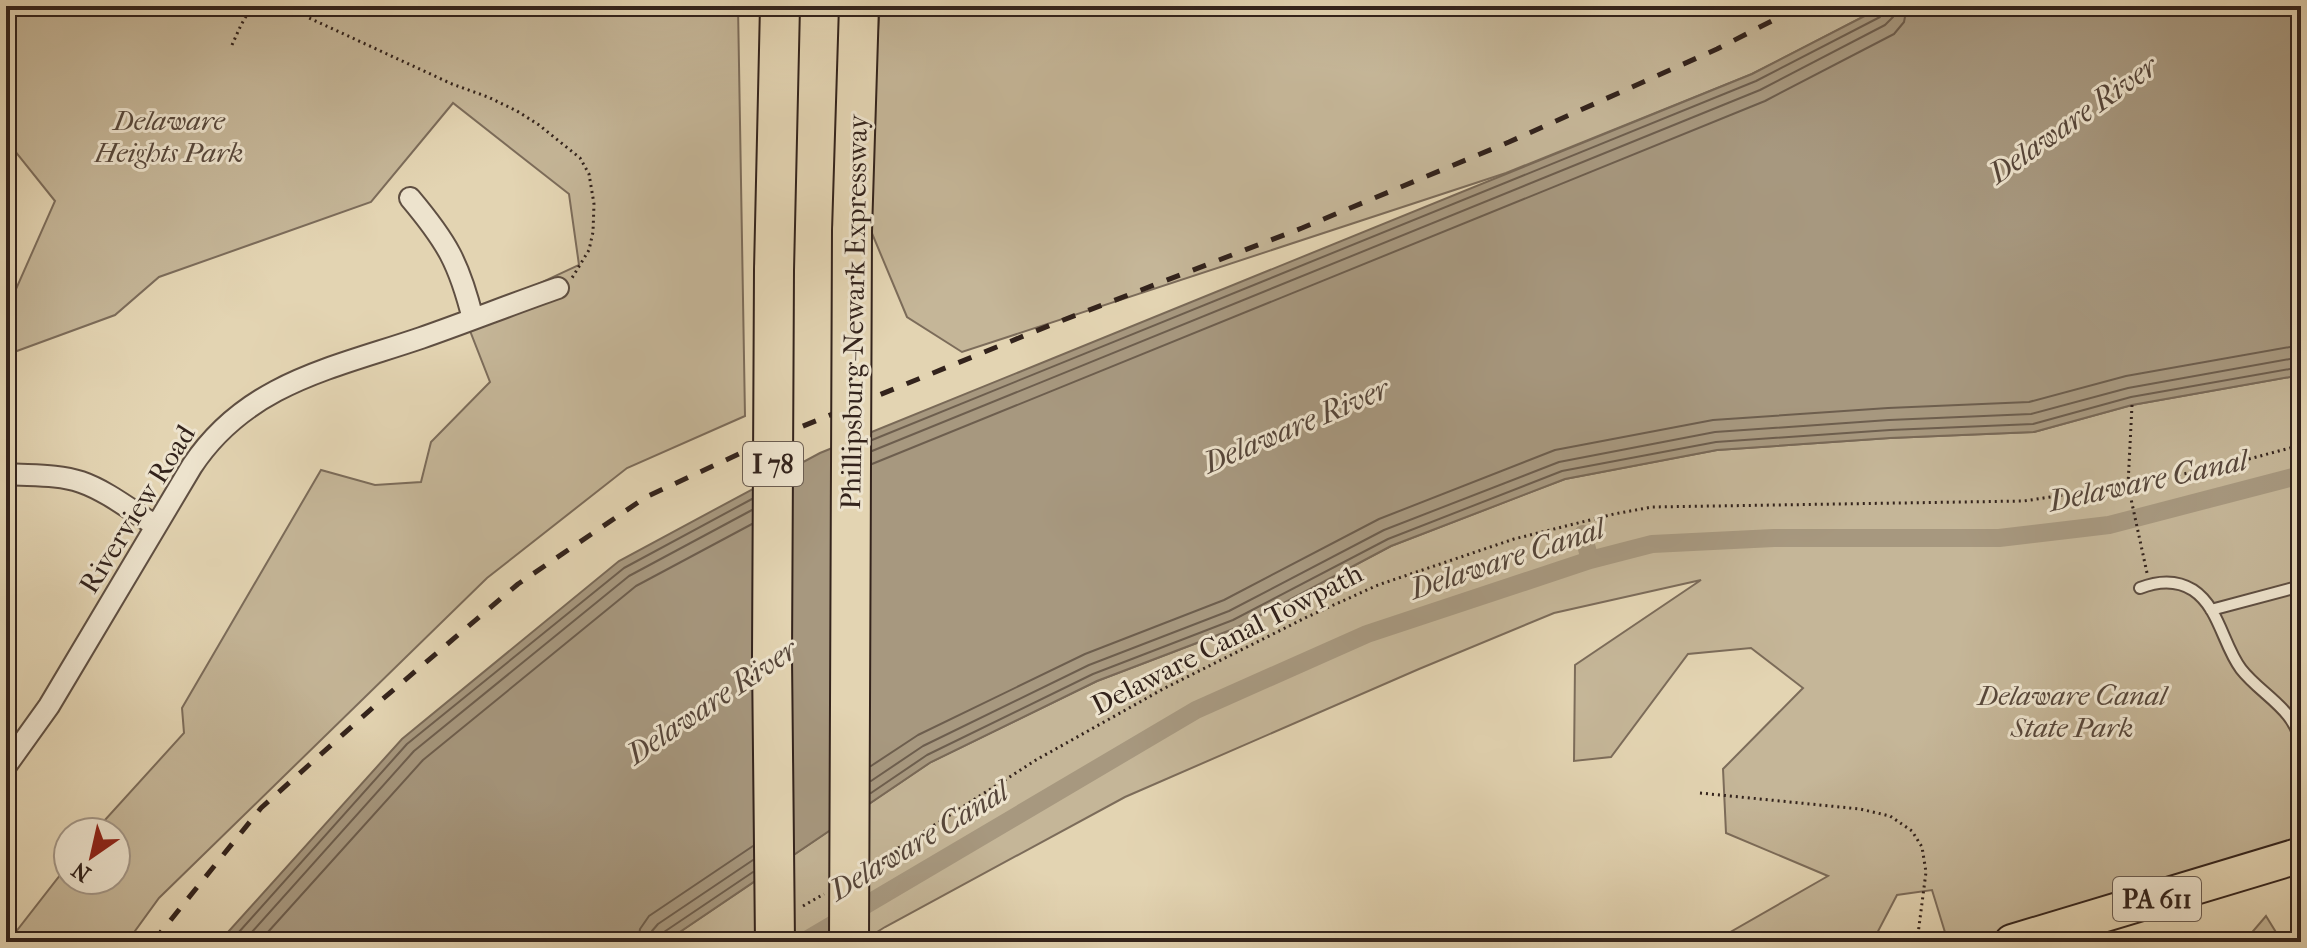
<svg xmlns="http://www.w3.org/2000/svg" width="2307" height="948" viewBox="0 0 2307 948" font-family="'IM FELL French Canon',serif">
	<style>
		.green { fill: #c5b698; stroke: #7c6c5a; stroke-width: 2 }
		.water { fill: #a7987f; stroke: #796957; stroke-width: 2 }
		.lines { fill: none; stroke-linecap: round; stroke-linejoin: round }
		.shore { stroke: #6d5e4e; stroke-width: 2 }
		.canal { stroke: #a7987f; stroke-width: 18 }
		.service-casing { stroke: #5f4f42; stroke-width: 14 }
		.minor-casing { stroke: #5f4f42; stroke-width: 24 }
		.trunk-casing { stroke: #33231c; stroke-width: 38 }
		.motorway-casing { stroke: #33231c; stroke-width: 42 }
		.path { stroke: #33231c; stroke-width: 3; stroke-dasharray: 2 4; stroke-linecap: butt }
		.service { stroke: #ede3cd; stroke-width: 10 }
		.minor { stroke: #ede3cd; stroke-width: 20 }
		.trunk { stroke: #e3d4b2; stroke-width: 34 }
		.motorway { stroke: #e3d4b2; stroke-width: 38 }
		.rail { stroke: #33231c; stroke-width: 5; stroke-dasharray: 14 14; stroke-linecap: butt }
		.motorway-bridge-casing { stroke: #33231c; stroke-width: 42; stroke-linecap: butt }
		.motorway-bridge { stroke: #e3d4b2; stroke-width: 38 }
		.labels { text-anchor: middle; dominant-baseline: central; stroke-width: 6; stroke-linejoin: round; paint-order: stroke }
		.shield { fill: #ede3cd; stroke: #6b5d51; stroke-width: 2 }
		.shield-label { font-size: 26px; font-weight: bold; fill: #33231c }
		.park-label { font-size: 28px; font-style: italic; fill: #58483b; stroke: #ede3cd }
		.street-label { font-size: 28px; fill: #33231c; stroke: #ede3cd }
		.water-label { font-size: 30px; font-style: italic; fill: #56463a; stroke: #ede3cd }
	</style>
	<rect width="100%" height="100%" fill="#e3d4b2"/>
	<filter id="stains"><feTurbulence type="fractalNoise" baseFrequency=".0025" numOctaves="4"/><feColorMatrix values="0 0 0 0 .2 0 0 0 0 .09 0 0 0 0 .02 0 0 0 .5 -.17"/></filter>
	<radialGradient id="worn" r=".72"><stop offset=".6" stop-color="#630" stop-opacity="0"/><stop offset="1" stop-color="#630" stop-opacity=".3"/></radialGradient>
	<!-- green -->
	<path class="green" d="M6,6H738L745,416L627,468L487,578L159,898L127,942H8L68,865V880H116V832H94L184,733L182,708L321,470L375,485L421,482L431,442L490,382L465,318L579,265L569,194L453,103L371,202L159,277L115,315L6,355V327L16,289L55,201L6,140Z
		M880,6H1884L1752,74L1506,173L962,352L907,317L871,231L865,190Z
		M2301,375V841L1964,942H1948L1932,890L1897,895L1874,939L1864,942H1713L1828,876L1726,833L1723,769L1803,688L1751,648L1688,654L1611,757L1574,761L1575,665L1701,580L1554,613L1419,669L1125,797L885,927L861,942H665L931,762L1097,681L1236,628L1391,546L1565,479L1717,450L1890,438L2034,432L2132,405Z
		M2266,916L2282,942H2249L2248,937Z"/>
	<!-- water -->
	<path class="water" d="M1884,6H2301V375L2132,405L2034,432L1890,438L1717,450L1565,479L1391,546L1236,628L1097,681L931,762L665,942H219L402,739L619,561L820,453L1752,74Z"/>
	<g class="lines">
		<!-- shore -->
		<path class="shore" d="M872,440L1756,81L1880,17L1884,12L1885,6
			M872,451L1760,90L1885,25L1893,17L1895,6
			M872,464L1765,101L1894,34L1904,22L1907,6
			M871,766L918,735L1085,654L1224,600L1379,519L1555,450L1713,420L1888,408L2029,402L2126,376L2301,345
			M871,781L923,746L1089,665L1229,611L1384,530L1559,462L1715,432L1889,420L2031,414L2128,388L2301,357
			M871,793L927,755L1093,674L1233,620L1388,539L1562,471L1716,442L1890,430L2033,424L2131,397L2301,367
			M230,942L407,744L624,568L752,499
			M243,942L414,751L629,576L752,510
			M259,942L423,760L636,586L752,524
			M638,942L640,929L649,916L753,846
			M650,942L652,931L658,924L753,860
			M660,942L664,932L753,872"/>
		<!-- canal -->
		<path class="canal" d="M1583,534L1590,560
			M803,942L1196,710L1367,634L1590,560L1652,544L1774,538H1999L2109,525L2301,475"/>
		<defs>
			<path id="service" d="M2140,588C2158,581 2177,580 2193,590C2219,607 2223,645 2241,669C2261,695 2296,709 2301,745
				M2211,610L2301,586
				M2301,772L2299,793L2301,837"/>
			<path id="minor" d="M410,198C447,242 459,263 473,319
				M6,474C31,476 57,474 81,482C107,491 132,511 156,526
				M6,766L49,706L192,466C247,383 333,368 421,338C467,322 512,304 558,288"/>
			<path id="trunk" d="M2012,942L2301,855"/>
			<path id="motorway" d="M852,231L859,6
				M774,270L780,6"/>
		</defs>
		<!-- service casing -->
		<use href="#service" class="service-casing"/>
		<!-- minor casing -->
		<use href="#minor" class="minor-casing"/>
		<!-- trunk casing -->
		<use href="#trunk" class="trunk-casing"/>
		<!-- motorway casing -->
		<use href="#motorway" class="motorway-casing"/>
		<!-- path -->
		<path class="path" d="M296,6L307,17L452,84L488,97L517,111L539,125L580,158L589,174L594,204L593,232L589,250L572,278
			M232,45L241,25L252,6
			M2132,405L2128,485L2147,573
			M1700,793L1860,809L1890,816L1912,831L1922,847L1926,872L1917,942
			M878,861L1036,760L1163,689L1307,617L1378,585L1514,539L1614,514L1652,507L2024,501L2128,485L2223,466L2301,445
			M803,906L824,894"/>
		<!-- service -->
		<use href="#service" class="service"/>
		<!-- minor -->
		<use href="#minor" class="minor"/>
		<!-- trunk -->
		<use href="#trunk" class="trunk"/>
		<!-- motorway -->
		<use href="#motorway" class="motorway"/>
		<!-- rail -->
		<path class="rail" d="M153,942L261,808L378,703L518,584L646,497L769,440L1053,324L1302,228L1509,142L1717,49L1801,6"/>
		<defs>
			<path id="motorway-bridge" d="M774,270L772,658L775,942
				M849,942L852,231"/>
		</defs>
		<!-- motorway-bridge casing -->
		<use href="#motorway-bridge" class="motorway-bridge-casing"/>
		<!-- motorway-bridge -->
		<use href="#motorway-bridge" class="motorway-bridge"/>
	</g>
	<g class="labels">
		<!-- shield labels -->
		<g class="shield">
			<rect x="743" y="442" width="60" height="44" rx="6"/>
			<rect x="2113" y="877" width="88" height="44" rx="6"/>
		</g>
		<g class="shield-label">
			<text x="773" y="464">I 78</text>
			<text x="2157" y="899">PA 611</text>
		</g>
		<!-- park labels -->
		<g class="park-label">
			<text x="169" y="120">Delaware<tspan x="169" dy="32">Heights Park</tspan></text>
			<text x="2072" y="695">Delaware Canal<tspan x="2072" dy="32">State Park</tspan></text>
		</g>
		<!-- street labels -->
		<g class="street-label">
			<text transform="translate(854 312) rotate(-89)">Phillipsburg-Newark Expressway</text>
			<text transform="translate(137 509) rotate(-58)">Riverview Road</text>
			<text transform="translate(1227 639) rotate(-27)">Delaware Canal Towpath</text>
		</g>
		<!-- water labels -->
		<g class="water-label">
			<text transform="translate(2073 120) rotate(-35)">Delaware River</text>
			<text transform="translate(1296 426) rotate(-23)">Delaware River</text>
			<text transform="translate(2148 481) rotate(-12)">Delaware Canal</text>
			<text transform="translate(1507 559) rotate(-18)">Delaware Canal</text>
			<text transform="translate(712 702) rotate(-34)">Delaware River</text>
			<text transform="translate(919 841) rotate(-31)">Delaware Canal</text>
		</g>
	</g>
	<!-- margin -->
	<rect width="2307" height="948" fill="none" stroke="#e3d4b2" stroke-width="32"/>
	<rect x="8" y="8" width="2291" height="932" fill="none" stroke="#33231c" stroke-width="4"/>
	<rect x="16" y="16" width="2275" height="916" fill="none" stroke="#33231c" stroke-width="2"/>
	<!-- north arrow -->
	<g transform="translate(92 856) rotate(214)"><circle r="38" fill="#ede3cd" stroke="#a39686" stroke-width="2"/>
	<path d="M0-6L14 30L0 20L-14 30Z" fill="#8f2418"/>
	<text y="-12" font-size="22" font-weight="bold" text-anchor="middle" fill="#33231c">N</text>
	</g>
	<rect width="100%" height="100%" filter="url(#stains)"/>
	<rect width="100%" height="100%" fill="url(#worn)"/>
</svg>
